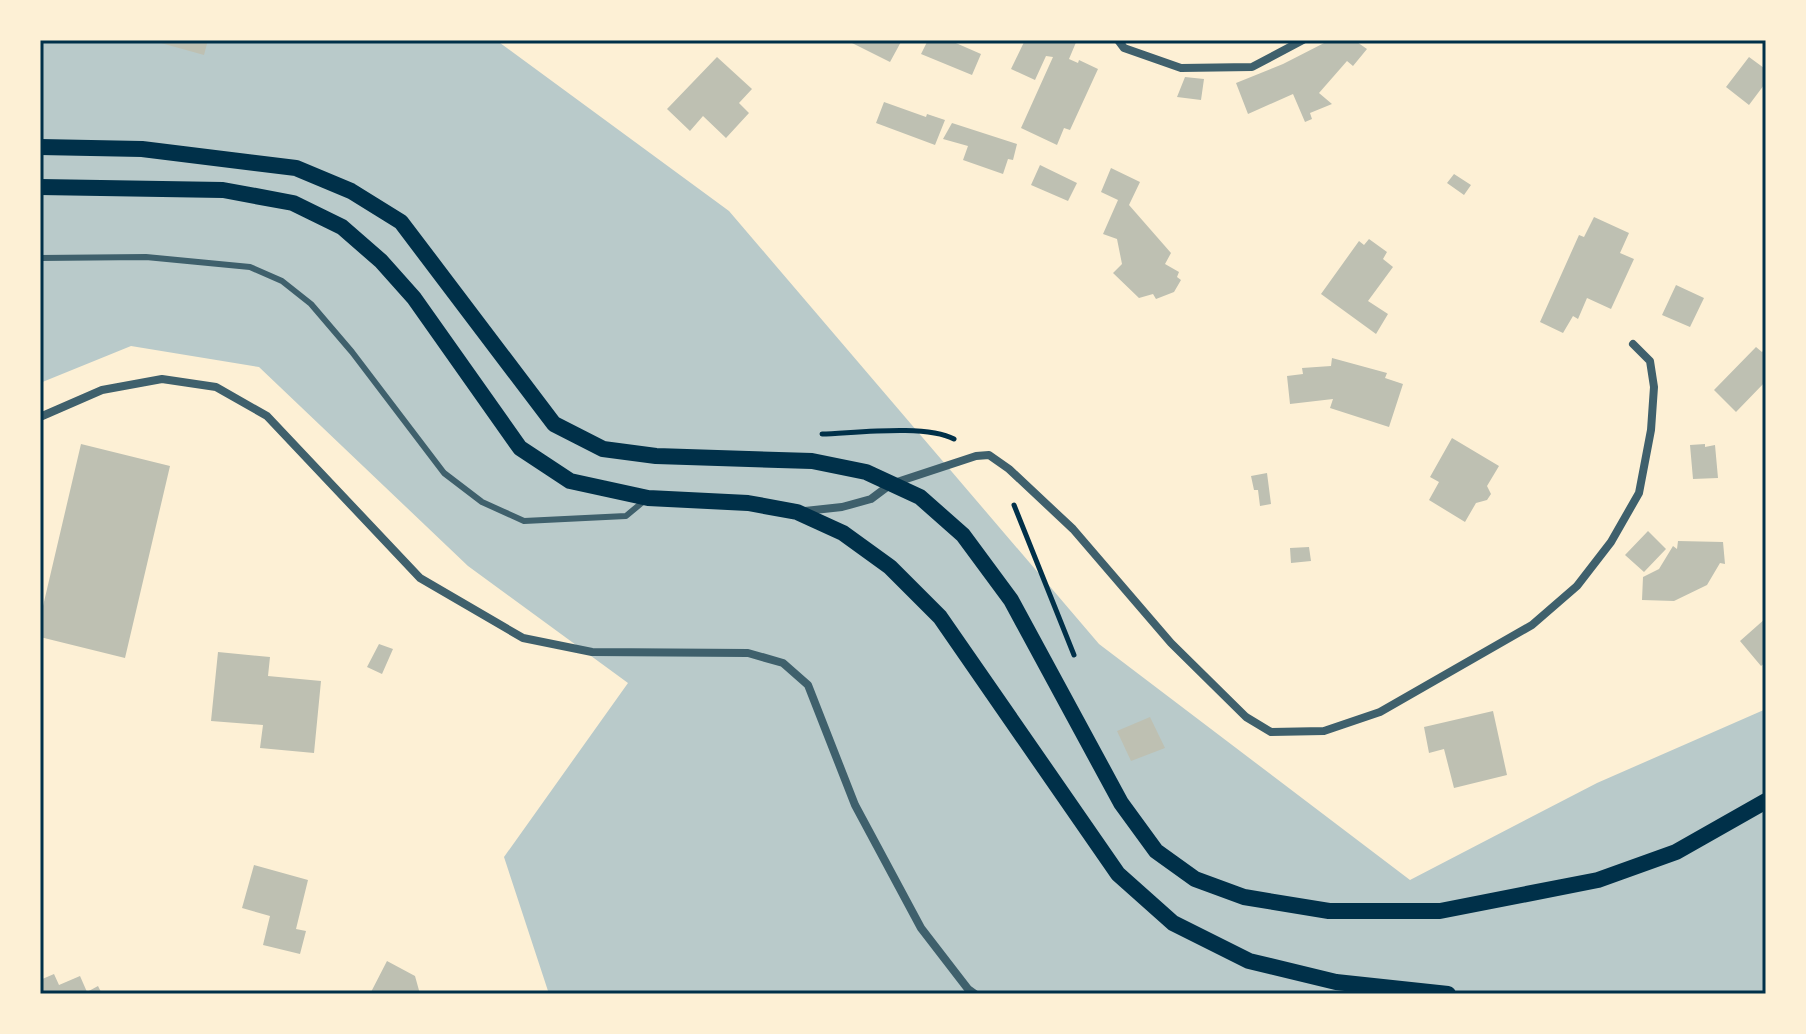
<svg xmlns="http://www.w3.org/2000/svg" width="1806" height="1034" viewBox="0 0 1806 1034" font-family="'DM Sans',sans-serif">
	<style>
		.green { fill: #b9caca }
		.building { fill: #bec0b2 }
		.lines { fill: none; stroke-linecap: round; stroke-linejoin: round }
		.path { stroke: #003049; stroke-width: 5 }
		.service { stroke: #3f606c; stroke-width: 6 }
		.minor { stroke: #3f606c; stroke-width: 8 }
		.secondary { stroke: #003049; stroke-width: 16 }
		.neatline { fill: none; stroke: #003049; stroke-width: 3 }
	</style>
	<rect width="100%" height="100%" fill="#fdf0d5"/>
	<!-- green -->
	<path class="green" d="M40,40H496L729,211L1099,644L1410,880L1597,783L1766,709V994H549L504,857L628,683L468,566L259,367L131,346L40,383Z"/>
	<!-- building -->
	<path class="building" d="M150,40H208L204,55Z
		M854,40H902L890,62L852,43Z
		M928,40H949L981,54L972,75L921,54Z
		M1025,40H1077L1069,59L1078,63L1079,60L1098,69L1070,130L1064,128L1057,145L1021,128L1053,57L1046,56L1035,80L1011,69Z
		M1330,40H1354L1367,49L1353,66L1347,61L1319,93L1332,104L1310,113L1312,119L1305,122L1293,94L1248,114L1236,83L1283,64Z
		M717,57L752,89L739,103L749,113L726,138L703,116L690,131L667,109Z
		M1749,57L1764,68L1766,65V86L1764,85L1749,105L1726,87Z
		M1185,77L1204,79L1201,100L1177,97Z
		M884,102L926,117L927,114L945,120L935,145L876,123Z
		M952,123L1017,144L1013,160L1008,159L1003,174L963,160L968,146L943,139Z
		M1040,165L1077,183L1068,201L1031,185Z
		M1111,168L1140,182L1129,205L1171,253L1165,264L1179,272L1177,277L1181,280L1174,292L1156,299L1153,294L1139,298L1113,273L1122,264L1117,239L1103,234L1118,200L1101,192Z
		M1454,174L1471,185L1464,195L1447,183Z
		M1594,217L1629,233L1620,253L1634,259L1611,309L1587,298L1578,319L1573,316L1563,333L1540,322L1579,235L1584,237Z
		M1369,239L1387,252L1383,259L1393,267L1368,301L1388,314L1376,334L1321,294L1359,241L1364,245Z
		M1676,285L1704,298L1690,327L1662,315Z
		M1756,347L1762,352L1766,348V381L1736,412L1714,390Z
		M1332,358L1387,373L1385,378L1403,384L1389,427L1330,408L1333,399L1290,404L1287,376L1303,374L1302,368L1331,366Z
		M1452,438L1499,466L1487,486L1491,494L1487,500L1476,503L1465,522L1429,500L1439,482L1430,477Z
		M81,444L170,466L125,658L40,637V619Z
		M1705,444V447L1715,445L1718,478L1693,479L1690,445Z
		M1267,473L1271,504L1260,506L1258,490H1254L1251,476Z
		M1648,531L1666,549L1644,572L1625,555Z
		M1678,541L1723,542L1725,564L1720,563L1707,585L1674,601L1642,600L1643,577L1659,569L1673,546L1677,549Z
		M1309,547L1311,561L1291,563L1290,548Z
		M1766,618V662L1761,666L1740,641Z
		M379,644L393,649L382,674L367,667Z
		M218,652L270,657L268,676L321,681L314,753L260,748L263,725L211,721Z
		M1493,711L1507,775L1454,788L1444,749L1429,753L1424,727Z
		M1150,717L1165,748L1131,761L1117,731Z
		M254,865L308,880L296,929L306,931L300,954L263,945L270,916L242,908Z
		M387,961L415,976L420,994H370Z
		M54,974L59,985L80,976L87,992L98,986L102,994H40V980Z"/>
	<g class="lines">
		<!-- path -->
		<path class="path" d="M822,434C855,433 926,424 954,439
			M1014,505L1074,655"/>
		<!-- service -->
		<path class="service" d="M40,258L146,257L250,267L282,281L311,304L352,352L444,473L482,502L524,521L626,516L644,501"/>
		<!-- minor -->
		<path class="minor" d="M1118,40L1124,48L1181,68L1252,67L1303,40
			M40,417L102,390L162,379L216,387L267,416L420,578L523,638L592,652L748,653L783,663L808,685L855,805L921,928L968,989L975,994
			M805,511L842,507L871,499L891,484L976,456L989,455L1009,469L1073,529L1171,643L1246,717L1271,732L1324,731L1380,712L1532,625L1577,586L1611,542L1639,493L1651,430L1654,387L1650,361L1633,344"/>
		<!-- secondary -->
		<path class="secondary" d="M40,147L142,149L296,168L351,191L401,222L554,424L603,449L656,456L812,461L866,472L920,497L963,535L1011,600L1121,803L1156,851L1195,879L1244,897L1329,911H1440L1598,880L1676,852L1766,801
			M40,187L223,190L293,203L342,227L381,261L414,298L520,448L570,481L648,498L748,503L797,512L843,533L890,567L940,617L1118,874L1173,923L1249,961L1336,982L1448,994"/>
	</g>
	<!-- border -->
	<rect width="1806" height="1034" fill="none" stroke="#fdf0d5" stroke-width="84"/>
	<rect x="42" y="42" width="1722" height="950" class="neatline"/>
</svg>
